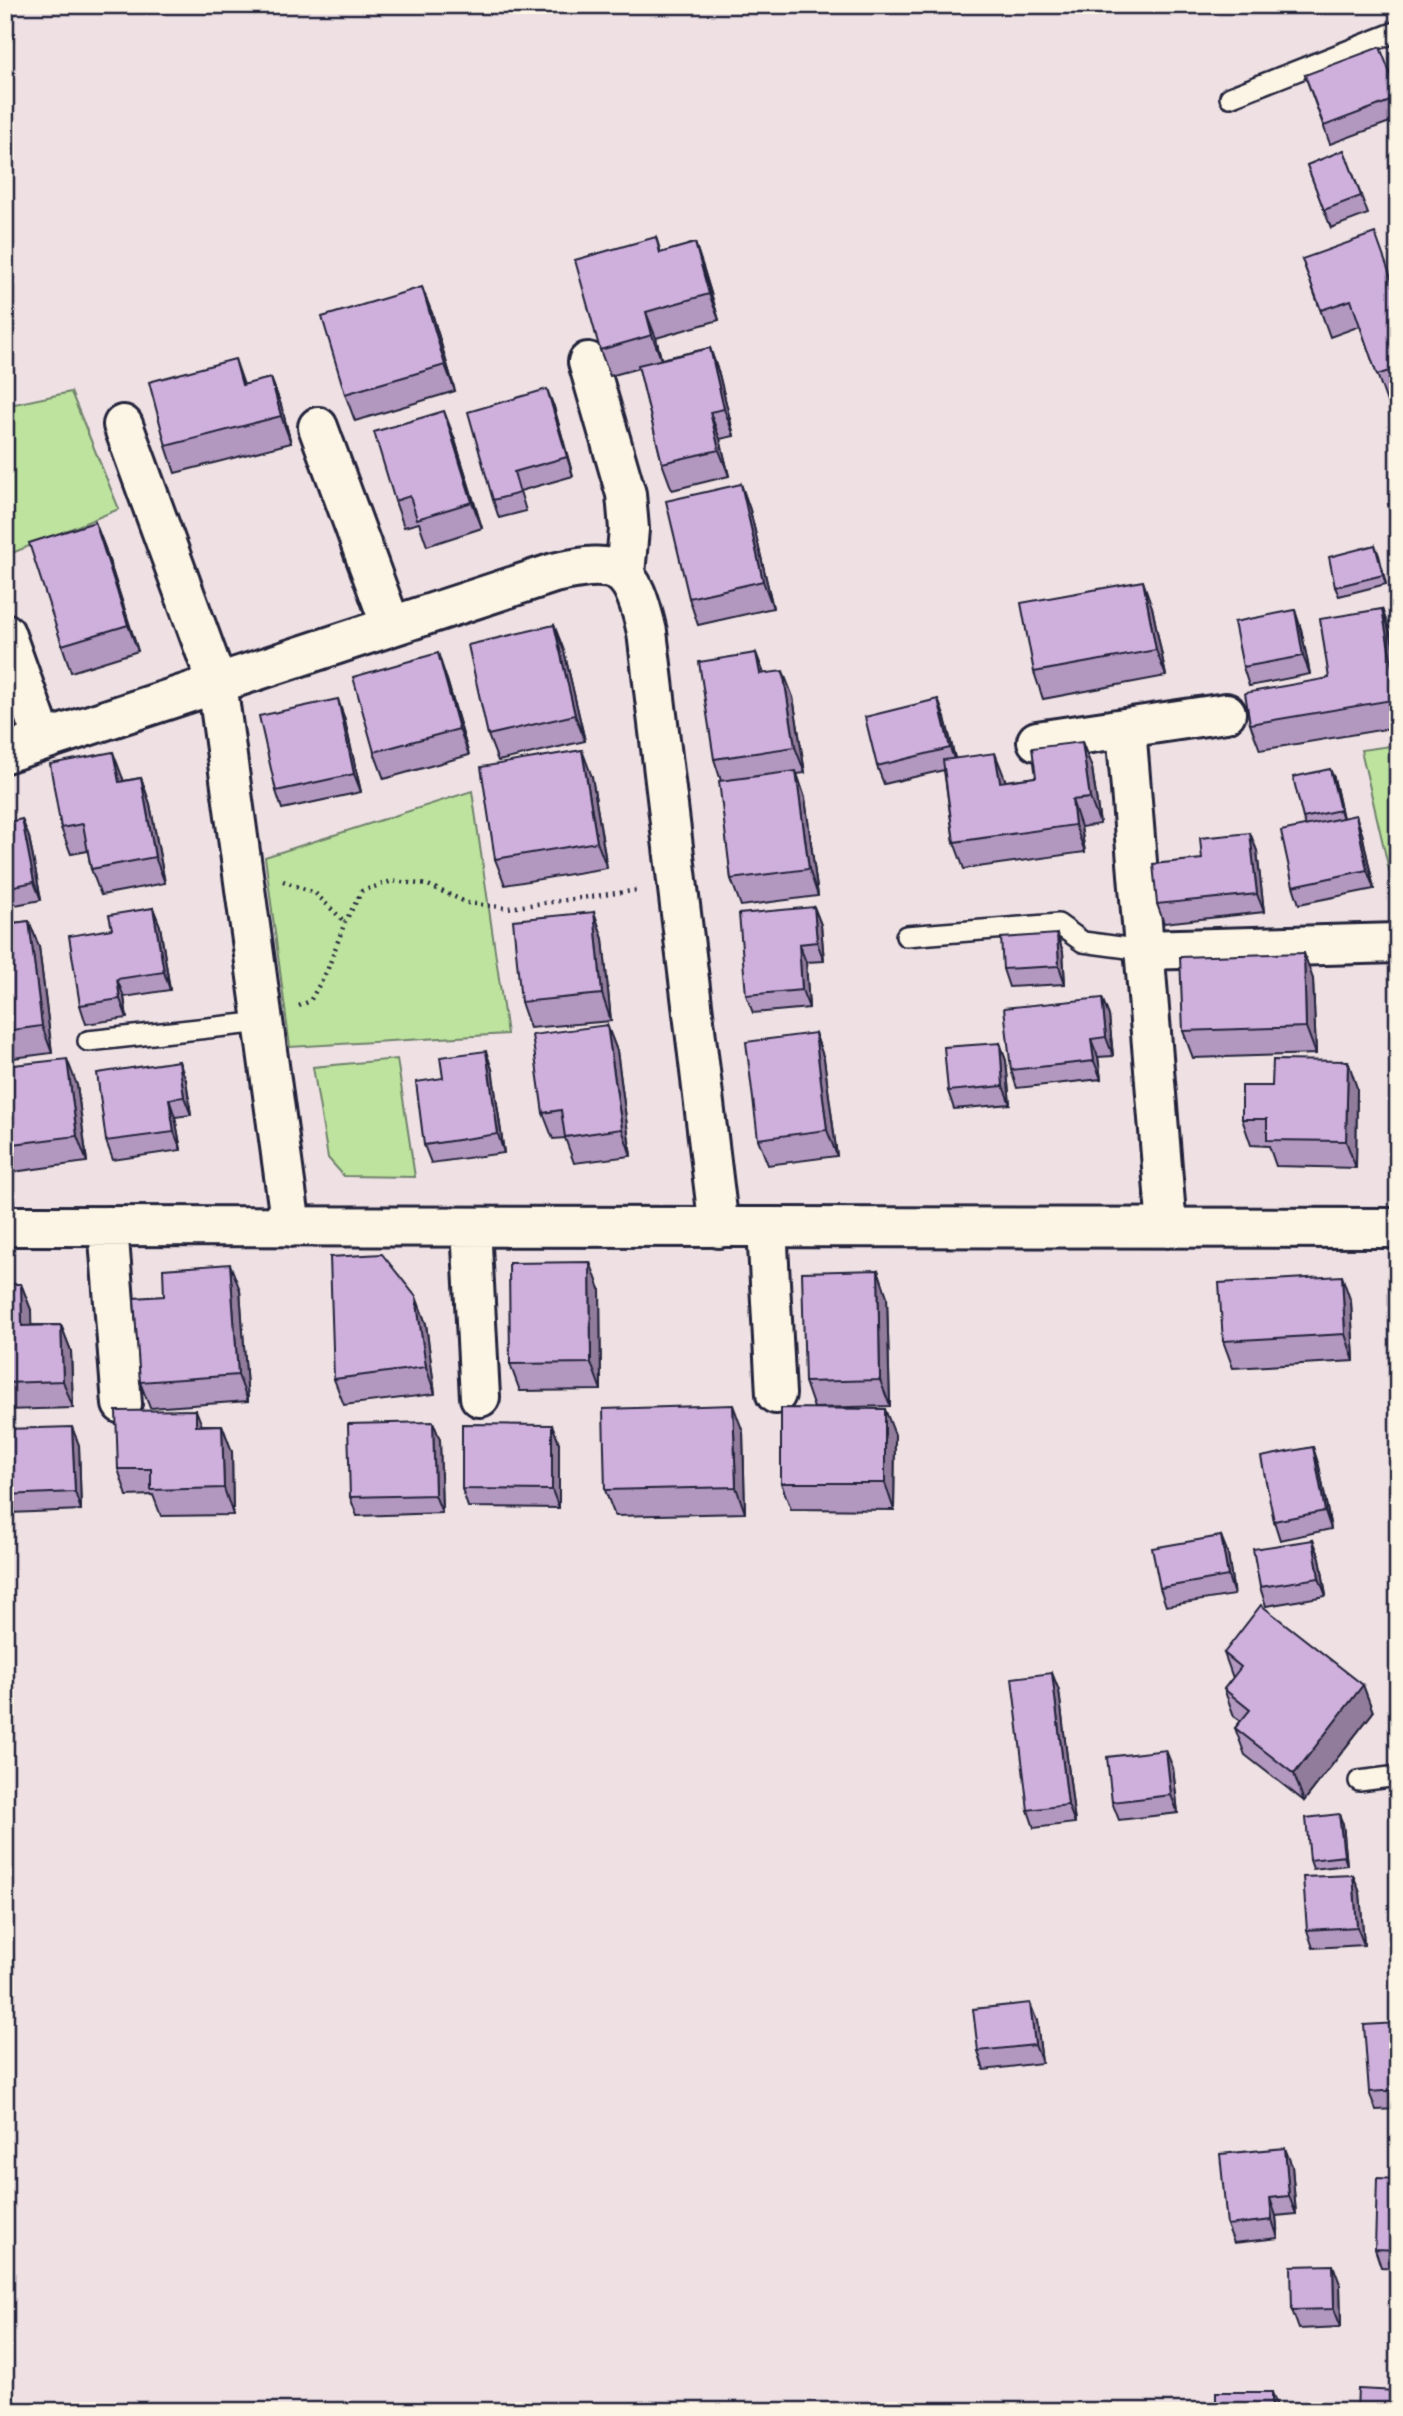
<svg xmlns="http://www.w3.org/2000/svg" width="1403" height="2416" viewBox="0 0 1403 2416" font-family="Caveat,sans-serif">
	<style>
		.green { fill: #bde39e; stroke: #70826c; stroke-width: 2 }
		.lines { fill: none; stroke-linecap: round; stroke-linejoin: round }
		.service-casing { stroke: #22223b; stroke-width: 24 }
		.minor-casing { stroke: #22223b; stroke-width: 44 }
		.path { stroke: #22223b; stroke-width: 4.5; stroke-dasharray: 2 5; stroke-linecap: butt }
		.service { stroke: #fcf5e5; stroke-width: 19 }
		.minor { stroke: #fcf5e5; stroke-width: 38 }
		.wall { fill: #b297be; stroke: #22223b; stroke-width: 2 }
		.shaded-wall { fill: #917b9b; stroke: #22223b; stroke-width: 2 }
		.building { fill: #cfb0dd; stroke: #22223b; stroke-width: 2 }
	</style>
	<rect width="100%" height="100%" fill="#eee0e3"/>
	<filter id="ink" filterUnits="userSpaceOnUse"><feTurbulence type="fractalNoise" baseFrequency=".0143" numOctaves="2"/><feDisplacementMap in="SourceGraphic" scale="14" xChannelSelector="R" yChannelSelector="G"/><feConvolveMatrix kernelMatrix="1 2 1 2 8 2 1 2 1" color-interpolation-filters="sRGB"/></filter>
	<g filter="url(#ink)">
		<!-- green -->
		<path class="green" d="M71,392L119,509L5,556V406Z
			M1398,745V908L1361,750Z
			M472,791L507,1034L290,1047L265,857Z
			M397,1059L415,1177L344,1176L328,1158L313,1067Z"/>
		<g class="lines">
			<defs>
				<path id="service" d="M1230,97L1398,31
					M906,936L1058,924L1083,942L1143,950
					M88,1041L263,1022
					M1359,1781L1398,1776"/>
				<path id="minor" d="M588,362L626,494L629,529L625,574
					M123,425L217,683L291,1227
					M318,427L391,626
					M5,633L43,740
					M1126,728L1167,1228
					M1037,741L1226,713
					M5,753L554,573C620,558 632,566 647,632L719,1228
					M1143,950L1398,943
					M7,1226L1398,1228
					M108,1226L122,1404
					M471,1227L480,1397
					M767,1227L776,1394"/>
			</defs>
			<!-- service casing -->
			<use href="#service" class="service-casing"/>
			<!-- minor casing -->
			<use href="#minor" class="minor-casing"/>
			<!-- path -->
			<path class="path" d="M283,881L315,893L345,922
				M299,1006L310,1001L327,971L345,922L362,891L392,881L428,885L468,903L508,908L639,890"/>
			<!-- service -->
			<use href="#service" class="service"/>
			<!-- minor -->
			<use href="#minor" class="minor"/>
		</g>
		<!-- wall -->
		<path class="wall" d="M1305,75L1398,94V119L1330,144Z
			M1344,150L1368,214L1331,228L1307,165Z
			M656,237L661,253L695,243L704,270L719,320L656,338L661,359L710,348L719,374L734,436L720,439L729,476L672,490L662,463L639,368L610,376L600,350Z
			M1302,259L1398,296V398L1387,402L1360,326L1330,337Z
			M432,313L455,391L355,421L345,394Z
			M271,378L281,405L291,443L175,473L166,446L244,385Z
			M554,407L573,476L520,491L526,511L499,518L493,500Z
			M454,437L482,528L427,546L419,523L404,527L395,501Z
			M741,484L750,510L773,608L698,625L689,598Z
			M95,522L105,548L138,651L71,672L62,645Z
			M1375,545L1386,584L1339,596L1335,587Z
			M1152,607L1166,676L1043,699L1034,672Z
			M1382,609L1391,635L1397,665H1398V727L1260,750L1250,724L1329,678Z
			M554,625L564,651L585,741L498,761L488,735Z
			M1301,629L1310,674L1249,686L1243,667Z
			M756,653L764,674L793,697L805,773L797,774L805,798L818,896L741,906L731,879L721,781L714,759Z
			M447,680L469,755L384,779L374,752Z
			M344,717L361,792L282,809L276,791Z
			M945,718L955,758L1005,779V781L1036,777L1082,742L1092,768L1100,824L1081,827L1085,852L964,869L954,842L944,770L884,784L877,766Z
			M592,777L607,868L505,885L495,859Z
			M141,778L150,804L165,883L101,895L91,869L88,851L71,854L61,828L123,779V781Z
			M1334,778L1343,818L1362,833L1374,889L1299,904L1293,886L1306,826L1303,818Z
			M5,823L29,837L41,900L5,907Z
			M1250,833L1257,851L1264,912L1164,923L1157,904L1202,859Z
			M814,907L821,925L824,961L806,962L809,1008L753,1013L746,995Z
			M153,908L160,926L170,990L124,997L127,1018L86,1024L80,1005L112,929Z
			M594,912L603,939L611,1021L530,1028L521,1002Z
			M29,921L39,947L52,1053L5,1059V924Z
			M1057,934L1063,952L1065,984L1009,987L1003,969Z
			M1313,979L1316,1054L1193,1058L1183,1031Z
			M1102,998L1109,1016L1113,1056L1098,1057L1101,1079L1017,1088L1011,1070Z
			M607,1025L617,1051L631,1156L574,1163L565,1138L553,1139L543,1113Z
			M815,1033L824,1059L837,1156L768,1165L758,1139Z
			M1000,1043L1006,1061L1010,1104L954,1109L948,1091Z
			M5,1066L77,1085L87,1162L5,1173Z
			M492,1069L504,1153L431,1163L424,1145L443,1078Z
			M186,1080L191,1115L175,1117L181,1150L113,1160L106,1141Z
			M1357,1088L1356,1168L1276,1166L1269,1146L1251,1145L1242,1119Z
			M878,1270L887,1297L890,1406L814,1408L805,1382Z
			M5,1284H21L31,1310V1325H61L71,1351L73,1408L5,1410Z
			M600,1289L601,1390L520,1391L510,1364Z
			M240,1290L248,1401L150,1408L140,1382Z
			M416,1297L426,1324L435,1394L344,1405L334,1379Z
			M1351,1302L1354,1361L1233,1368L1223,1341Z
			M433,1422L440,1440L442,1513L357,1516L350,1497Z
			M202,1425H222L232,1452L233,1515L161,1516L153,1495L127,1496L118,1469Z
			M552,1425L559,1443V1508L468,1507L462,1489Z
			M5,1429L79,1445L81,1510L10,1513L5,1501Z
			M743,1432L745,1513L615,1516L605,1490Z
			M895,1435L894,1510L791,1509L781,1483Z
			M1319,1466L1331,1529L1280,1540L1274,1521Z
			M1221,1536L1228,1554L1234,1595L1166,1606L1160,1588Z
			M1313,1540L1320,1558L1326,1596L1266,1606L1260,1587Z
			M1224,1653L1363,1685L1373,1712L1304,1801L1245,1755L1235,1728L1241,1721L1234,1716L1224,1689L1233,1678Z
			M1052,1673L1059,1691L1075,1823L1034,1828L1028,1810Z
			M1173,1768L1178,1813L1119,1820L1112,1802Z
			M1343,1824L1347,1865L1313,1869L1310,1860Z
			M1353,1875L1360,1893L1364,1945L1313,1948L1307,1930Z
			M1037,2021L1042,2063L984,2070L978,2051Z
			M1398,2023V2109L1376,2110L1369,2092Z
			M1292,2166L1296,2214L1276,2216L1278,2238L1234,2243L1227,2225Z
			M1398,2179V2268L1381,2267L1375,2249Z
			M1340,2284L1341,2327L1299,2329L1292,2310Z"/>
		<!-- shaded-wall -->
		<path class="shaded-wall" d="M695,243L704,270L719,320L709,294Z
			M422,287L432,313L455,391L445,365Z
			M646,312L656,338L662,362L652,335Z
			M710,348L719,374L734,436L724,409Z
			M235,359L244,385H242Z
			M271,378L281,405L291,443L281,416Z
			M547,389L554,407L573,476L567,457Z
			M444,411L454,437L482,528L472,502Z
			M710,412L720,439L729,476L719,450Z
			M741,484L750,510L773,608L763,581Z
			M95,522L105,548L138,651L128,625Z
			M1375,545L1379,555L1386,584L1383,575Z
			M1143,581L1152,607L1166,676L1156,650Z
			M1382,609L1391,635L1398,671L1392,666Z
			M1295,610L1301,629L1310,674L1303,656Z
			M554,625L564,651L585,741L575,715Z
			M438,653L447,680L469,755L459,729Z
			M756,653L766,679L760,674Z
			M783,671L793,697L805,773L795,747Z
			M338,699L344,717L361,792L354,774Z
			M938,699L945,718L957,767L950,748Z
			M1082,742L1092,768L1100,824L1090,798Z
			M582,750L592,777L607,868L597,842Z
			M113,752L123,779L128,809L119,782Z
			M995,753L1005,779L1009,808L1000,782Z
			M1330,769L1334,778L1343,819L1340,810Z
			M796,771L805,798L818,896L809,869Z
			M141,778L150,804L165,883L155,857Z
			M1072,800L1081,827L1085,852L1075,825Z
			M1356,815L1362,833L1374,889L1367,870Z
			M22,819L29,837L41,900L34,882Z
			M1250,833L1257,851L1264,912L1257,894Z
			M814,907L821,925L824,961L817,942Z
			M153,908L160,926L170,990L164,972Z
			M594,912L603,939L611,1021L602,994Z
			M29,921L39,947L52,1053L42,1026Z
			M1057,934L1063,952L1065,984L1059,966Z
			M799,944L806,962L809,1008L802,990Z
			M1304,953L1313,979L1316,1054L1306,1027Z
			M117,979L124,997L127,1018L120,999Z
			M1102,998L1109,1016L1113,1056L1106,1037Z
			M607,1025L617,1051L631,1156L622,1129Z
			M815,1033L824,1059L837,1156L827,1130Z
			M1091,1039L1098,1057L1101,1079L1094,1061Z
			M1000,1043L1006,1061L1010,1104L1003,1086Z
			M486,1051L492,1069L504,1153L498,1134Z
			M67,1059L77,1085L87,1162L77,1136Z
			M179,1061L186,1080L191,1115L184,1097Z
			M1348,1061L1357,1088L1356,1168L1346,1141Z
			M169,1099L175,1117L181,1150L174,1132Z
			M590,1262L600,1289L601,1390L591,1363Z
			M230,1264L240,1290L248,1401L238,1375Z
			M878,1270L887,1297L890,1406L880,1380Z
			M1342,1276L1351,1302L1354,1361L1345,1334Z
			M21,1284L31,1310L32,1352L22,1326Z
			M416,1297L426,1324L435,1394L426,1367Z
			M61,1325L71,1351L73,1408L63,1381Z
			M733,1405L743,1432L745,1513L736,1487Z
			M885,1409L895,1435L894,1510L885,1483Z
			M196,1410L206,1436L196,1426Z
			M433,1422L440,1440L442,1513L435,1495Z
			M222,1425L232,1452L233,1515L224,1488Z
			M552,1425L559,1443V1508L552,1490Z
			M72,1427L79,1445L81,1510L75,1492Z
			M1313,1447L1319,1466L1331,1529L1325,1511Z
			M1221,1536L1228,1554L1234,1595L1228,1576Z
			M1313,1540L1320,1558L1326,1596L1319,1578Z
			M1052,1673L1059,1691L1075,1823L1068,1805Z
			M1363,1685L1373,1712L1304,1801L1294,1774Z
			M1166,1750L1173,1768L1178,1813L1171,1795Z
			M1339,1814L1343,1824L1347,1865L1344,1856Z
			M1353,1875L1360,1893L1364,1945L1357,1927Z
			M1030,2003L1037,2021L1042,2063L1035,2045Z
			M1285,2148L1292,2166L1296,2214L1289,2196Z
			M1270,2198L1276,2216L1278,2238L1272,2220Z
			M1333,2265L1340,2284L1341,2327L1334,2309Z
			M1272,2392L1279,2411H1272Z"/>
		<!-- building -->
		<path class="building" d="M1380,47L1398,94V98L1324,126L1305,75Z
			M1344,150L1361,196L1324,210L1307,165Z
			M1375,233L1398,297V368L1377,375L1351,300L1321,310L1302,259Z
			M656,237L660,253L695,243L709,294L646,312L652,335L600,350L575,260Z
			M422,287L445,365L345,394L322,317Z
			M710,348L724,409L710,412L719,450L662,463L638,365Z
			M235,359L242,385L271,378L281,416L166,446L149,382Z
			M547,389L567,457L514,472L520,493L493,500L468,412Z
			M444,411L472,502L417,519L410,496L395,501L374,432Z
			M741,484L763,581L689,598L666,501Z
			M1398,502V544L1388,504Z
			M95,522L128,625L62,645L29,543Z
			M1375,545L1383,575L1335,587L1329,557Z
			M1143,581L1156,650L1034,672L1021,603Z
			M1382,609L1392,666L1398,665V699L1250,724L1245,693L1329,678L1320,619Z
			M1295,610L1303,656L1243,667L1234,622Z
			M554,625L575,715L488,735L468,645Z
			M438,653L459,729L374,752L353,677Z
			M756,653L760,674L783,671L795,747L714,759L699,662Z
			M338,699L354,774L276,791L259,716Z
			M938,699L950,748L877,766L865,717Z
			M1082,742L1090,798L1072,800L1075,825L954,842L943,760L995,753L1000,782L1036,777L1032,748Z
			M582,750L597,842L495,859L481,767Z
			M113,752L119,782L141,778L155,857L91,869L83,824L61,828L50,764Z
			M1330,769L1340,810L1303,818L1293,777Z
			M796,771L809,869L731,879L719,781Z
			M1356,815L1367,870L1293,886L1281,831Z
			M22,819L34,882L5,888V823Z
			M1250,833L1257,894L1157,904L1153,864L1202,859L1200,838Z
			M814,907L817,942L799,944L802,990L746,995L739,914Z
			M153,908L164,972L117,979L120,999L80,1005L69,936L112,929L109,915Z
			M594,912L602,994L521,1002L513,920Z
			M29,921L42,1026L5,1031V924Z
			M1057,934L1059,966L1003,969L1001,938Z
			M1304,953L1306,1027L1183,1031L1180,957Z
			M1102,998L1106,1037L1091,1039L1094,1061L1011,1070L1004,1008Z
			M607,1025L622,1129L565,1137L561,1110L543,1113L532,1035Z
			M815,1033L827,1130L758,1139L746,1042Z
			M1000,1043L1003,1086L948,1091L944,1047Z
			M486,1051L498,1134L424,1145L416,1082L443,1078L440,1057Z
			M67,1059L77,1136L5,1145V1066Z
			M1273,1060L1348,1061L1346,1141L1267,1140V1119H1242V1086H1272Z
			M179,1061L184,1097L169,1099L174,1132L106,1141L97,1073Z
			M1398,1068V1126L1392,1069Z
			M382,1254L416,1297L426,1367L334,1379L330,1257Z
			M590,1262L591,1363L510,1364L509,1263Z
			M230,1264L238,1375L140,1382L134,1298L164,1296L163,1269Z
			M878,1270L880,1380L805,1382L802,1272Z
			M1342,1276L1345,1334L1223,1341L1219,1283Z
			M5,1284H21L22,1326L61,1325L63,1381L5,1383Z
			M733,1405L736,1487L605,1490L603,1409Z
			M781,1408L885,1409V1483H781Z
			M196,1410V1426L222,1425L224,1488L151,1490V1469H118L116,1411Z
			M433,1422L435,1495L350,1497L348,1424Z
			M462,1424L552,1425V1490L462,1489Z
			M72,1427L75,1492L5,1495V1429Z
			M1313,1447L1325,1511L1274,1521L1261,1457Z
			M1221,1536L1228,1576L1160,1588L1152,1548Z
			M1313,1540L1319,1578L1260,1587L1253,1549Z
			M1261,1605L1363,1685L1294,1774L1235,1728L1250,1710L1224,1689L1241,1667L1224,1653Z
			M1052,1673L1068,1805L1028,1810L1012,1678Z
			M1166,1750L1171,1795L1112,1802L1107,1757Z
			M1339,1814L1344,1856L1310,1860L1306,1818Z
			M1353,1875L1357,1927L1307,1930L1303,1877Z
			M1030,2003L1035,2045L978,2051L973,2009Z
			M1398,2023V2090L1369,2092L1364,2025Z
			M1285,2148L1289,2196L1270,2198L1272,2220L1227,2225L1220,2154Z
			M1377,2178L1398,2179V2250L1375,2249Z
			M1333,2265L1334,2309L1292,2310L1291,2266Z
			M1358,2389L1398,2391V2411H1357Z
			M1216,2392H1272V2411H1216Z"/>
	</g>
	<!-- margin -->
	<rect width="1403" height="2416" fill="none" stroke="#fcf5e5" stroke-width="28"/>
	<rect x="14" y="14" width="1375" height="2388" fill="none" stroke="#22223b" stroke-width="2.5" filter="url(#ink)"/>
</svg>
